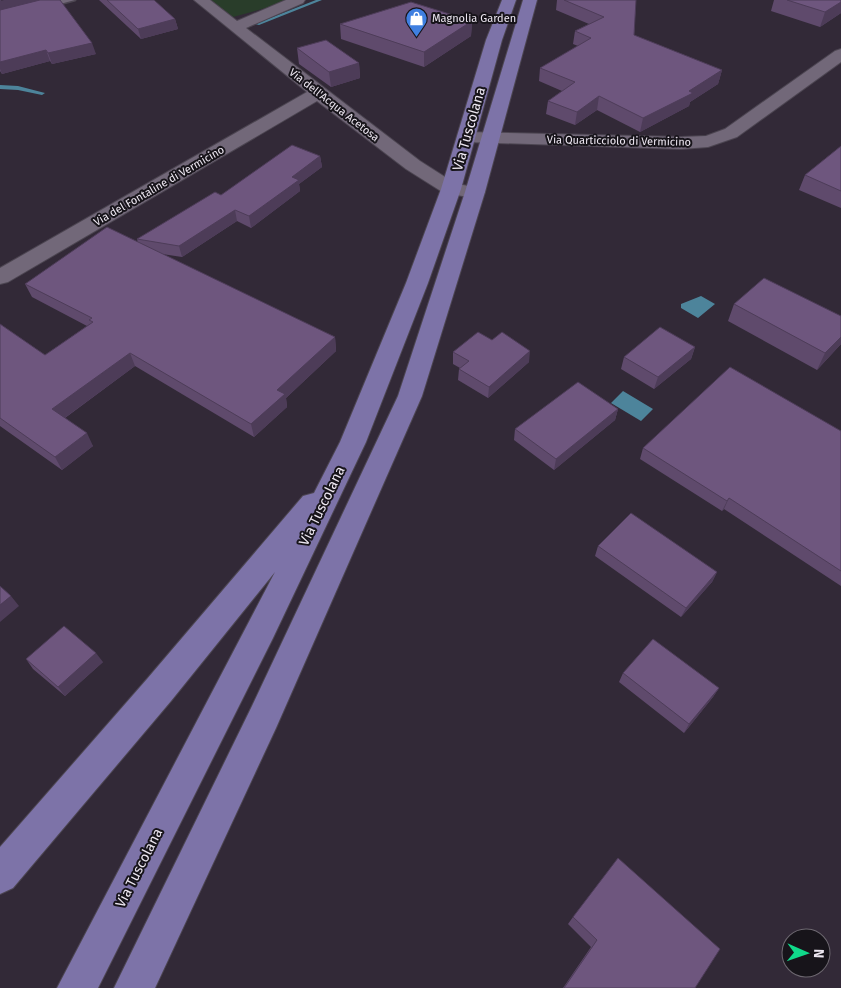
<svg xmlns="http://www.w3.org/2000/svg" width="841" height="988" viewBox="0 0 841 988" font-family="'Fira Sans',sans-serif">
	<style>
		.green { fill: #293d2a }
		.water { fill: #4d849b }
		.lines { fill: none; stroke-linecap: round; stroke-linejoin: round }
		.stream { fill: #4d849b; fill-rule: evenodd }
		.service-casing { stroke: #4c4551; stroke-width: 3 }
		.minor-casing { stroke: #4c4551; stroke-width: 2 }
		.primary-casing { stroke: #4c4551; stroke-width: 2 }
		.service { fill: #726879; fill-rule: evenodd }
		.minor { fill: #726879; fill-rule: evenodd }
		.primary { fill: #7d73a8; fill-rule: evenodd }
		.wall { fill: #5f4a6c }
		.shaded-wall { fill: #4d3c58 }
		.building { fill: #6e567e; stroke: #4d3c58 }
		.labels { text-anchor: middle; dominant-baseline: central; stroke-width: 4; stroke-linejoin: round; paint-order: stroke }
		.far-poi-label { font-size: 11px; fill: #ede7f1; stroke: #17141a; text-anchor: start }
		.far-street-label { font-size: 11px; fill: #ede7f1; stroke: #17141a }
		.street-label { font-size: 14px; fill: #ede7f1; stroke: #17141a }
	</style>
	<rect width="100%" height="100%" fill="#322937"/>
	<!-- green -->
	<path class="green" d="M211,0H286L273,6L233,17Z"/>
	<!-- water -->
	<path class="water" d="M701,296L715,304L698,318L681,308V304Z
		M623,391L653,409L641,421L611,403Z"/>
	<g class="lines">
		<!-- stream -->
		<path class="stream" d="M316,0H322L259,25L255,24Z
			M0,85L18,86L45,93L42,95L18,90L0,89Z"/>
		<defs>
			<path id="service" d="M60,0H75L0,20V14Z"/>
			<path id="minor" d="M194,0H210L237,21L286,0H305L303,3L246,28L420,161L456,184L482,188L485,192L482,196L475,198L444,193L406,169L317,101L8,282L0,284V268L307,92Z
				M841,49V62L737,137L708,147L681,149L467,142L461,141L458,137L461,133L467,132L681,137L706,136L725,129L835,51Z"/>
			<path id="primary" d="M502,0H516L502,40L461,189L428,283L366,442L273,638L98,988H57L275,572L171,701L13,888L0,894V847L147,679L303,496L314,493L340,442L406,283L441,189L486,40Z
				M523,0H537L485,192L422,396L276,728L155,988H114L252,706L398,396L465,192Z"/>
		</defs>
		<!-- service casing -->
		<use href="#service" class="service-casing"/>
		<!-- minor casing -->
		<use href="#minor" class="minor-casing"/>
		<!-- primary casing -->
		<use href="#primary" class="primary-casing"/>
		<!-- service -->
		<use href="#service" class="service"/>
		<!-- minor -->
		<use href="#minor" class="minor"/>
		<!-- primary -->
		<use href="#primary" class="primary"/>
	</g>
	<!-- wall -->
	<path class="wall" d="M0,0L96,54L52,64L50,61L2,74L0,71Z
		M99,0H154L175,19L178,29L141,39Z
		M557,0H636L634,35L722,70L718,84L690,102L689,106L640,132L597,110L575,125L546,114L548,101L562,91L539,81L540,68L578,46L573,44L575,31L589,24L556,10Z
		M774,0H841V13L820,27L771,11Z
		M472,21L471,36L424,67L341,39L340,24Z
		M297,48L359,63L360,78L331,87L299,64Z
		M841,146V208L799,190L805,175Z
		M320,156L322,167L299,184L300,191L251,228L237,221L182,257L162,254L335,337L336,351L286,398L287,407L254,437L135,366L65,418L93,446L62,470L0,426V324L45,355L87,326L32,297L25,284L138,243L137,239L221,195Z
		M734,304L841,344L817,370L728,321Z
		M695,347L691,359L654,389L621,369L624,357Z
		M453,352L529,362L488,398L458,380L459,369L460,368L453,364Z
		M618,409L615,420L554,470L514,440L515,429Z
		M841,431V586L724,509L722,511L640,459L643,448Z
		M598,546L717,572L712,582L681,617L595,556Z
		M26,659L103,662L65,696L33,669Z
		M623,673L719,688L713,697L684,733L619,682Z
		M573,917L695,988H563L591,947L568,924Z"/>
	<!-- shaded-wall -->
	<path class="shaded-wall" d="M4,0H52L0,12V1Z
		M841,2V13L820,27L825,12Z
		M175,19L178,29L141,39L138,29Z
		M472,21L471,36L424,67V52Z
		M92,43L96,54L52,64L48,53Z
		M46,50L50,61L2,74L0,69V62Z
		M359,63L360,78L331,87L329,72Z
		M722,70L718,84L690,102L689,106L640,132L643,118L689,91Z
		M599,96L597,110L575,125L577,112Z
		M320,156L322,167L299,184L300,191L251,228L249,216L292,177Z
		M235,210L237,221L182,257L179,246Z
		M335,337L336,351L286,398L287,407L254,437L251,424L277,390Z
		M841,337V344L817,370L825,353Z
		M695,347L691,359L654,389L658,377Z
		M530,351L529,362L488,398L489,387Z
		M130,353L135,366L59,422L52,409Z
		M618,409L615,420L554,470L556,459Z
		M87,433L93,446L62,470L55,457Z
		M729,498L724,509L722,511L727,501Z
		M717,572L712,582L681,617L686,608Z
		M11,596L19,606L0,622V605Z
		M96,653L103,662L65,696L58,687Z
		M719,688L713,697L684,733L689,724Z"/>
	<!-- building -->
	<path class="building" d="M40,0H60L92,43L48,53L46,50L0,62V10Z
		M107,0H154L175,19L138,29Z
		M564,0H636L634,35L722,70L689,91L693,93L643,118L599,96L577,112L548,101L575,82L540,68L591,38L575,31L604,17Z
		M787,0H841V2L825,12Z
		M411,2L472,21L424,52L340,24Z
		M326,40L359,63L329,72L297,48Z
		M292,145L320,156L292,177L299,180L249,216L235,210L179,246L137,239L215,192L221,195Z
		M841,146V191L805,175Z
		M107,227L335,337L277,390L285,394L251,424L130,353L52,409L87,433L55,457L0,418V324L45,355L93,322L89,320L92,318L25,284Z
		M764,278L841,316V337L825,353L734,304Z
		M660,327L695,347L658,377L624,357Z
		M478,332L492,340L502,332L530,351L489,387L459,369L469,361L453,352Z
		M730,367L841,431V571L729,498L727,501L643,448Z
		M578,382L618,409L556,459L515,429Z
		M631,513L717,572L686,608L598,546Z
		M0,586L11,596L0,605Z
		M64,626L96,653L58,687L26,659Z
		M653,639L719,688L689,724L623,673Z
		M618,858L720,949L695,988H564L597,940L573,917Z"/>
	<!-- icons -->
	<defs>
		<symbol id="shop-pin" viewBox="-11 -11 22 30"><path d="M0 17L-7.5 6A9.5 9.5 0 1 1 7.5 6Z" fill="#3f7fe0" stroke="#17141a"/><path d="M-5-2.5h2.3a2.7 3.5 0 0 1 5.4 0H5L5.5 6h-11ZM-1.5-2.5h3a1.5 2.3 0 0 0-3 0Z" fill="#fff"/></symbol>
	</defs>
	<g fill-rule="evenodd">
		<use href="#shop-pin" x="404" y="6" width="25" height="34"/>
	</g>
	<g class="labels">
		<!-- far-poi labels -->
		<g class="far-poi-label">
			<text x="432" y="18">Magnolia Garden</text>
		</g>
		<!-- far-street labels -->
		<g class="far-street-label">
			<text transform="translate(334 105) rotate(38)">Via dell'Acqua Acetosa</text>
			<text transform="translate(619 141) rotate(1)">Via Quarticciolo di Vermicino</text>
			<text transform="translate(159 186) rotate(-30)">Via del Fontaline di Vermicino</text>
		</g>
		<!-- street labels -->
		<g class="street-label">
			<text transform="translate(469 129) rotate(-74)">Via Tuscolana</text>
			<text transform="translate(322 506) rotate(-64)">Via Tuscolana</text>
			<text transform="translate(139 868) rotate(-63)">Via Tuscolana</text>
		</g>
	</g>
	<!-- north arrow -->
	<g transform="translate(806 953) rotate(92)"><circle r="24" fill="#17141a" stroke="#6d6870"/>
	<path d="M0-4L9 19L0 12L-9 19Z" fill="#10d98a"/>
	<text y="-8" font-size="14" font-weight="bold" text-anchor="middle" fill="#ede7f1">N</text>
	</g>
</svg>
